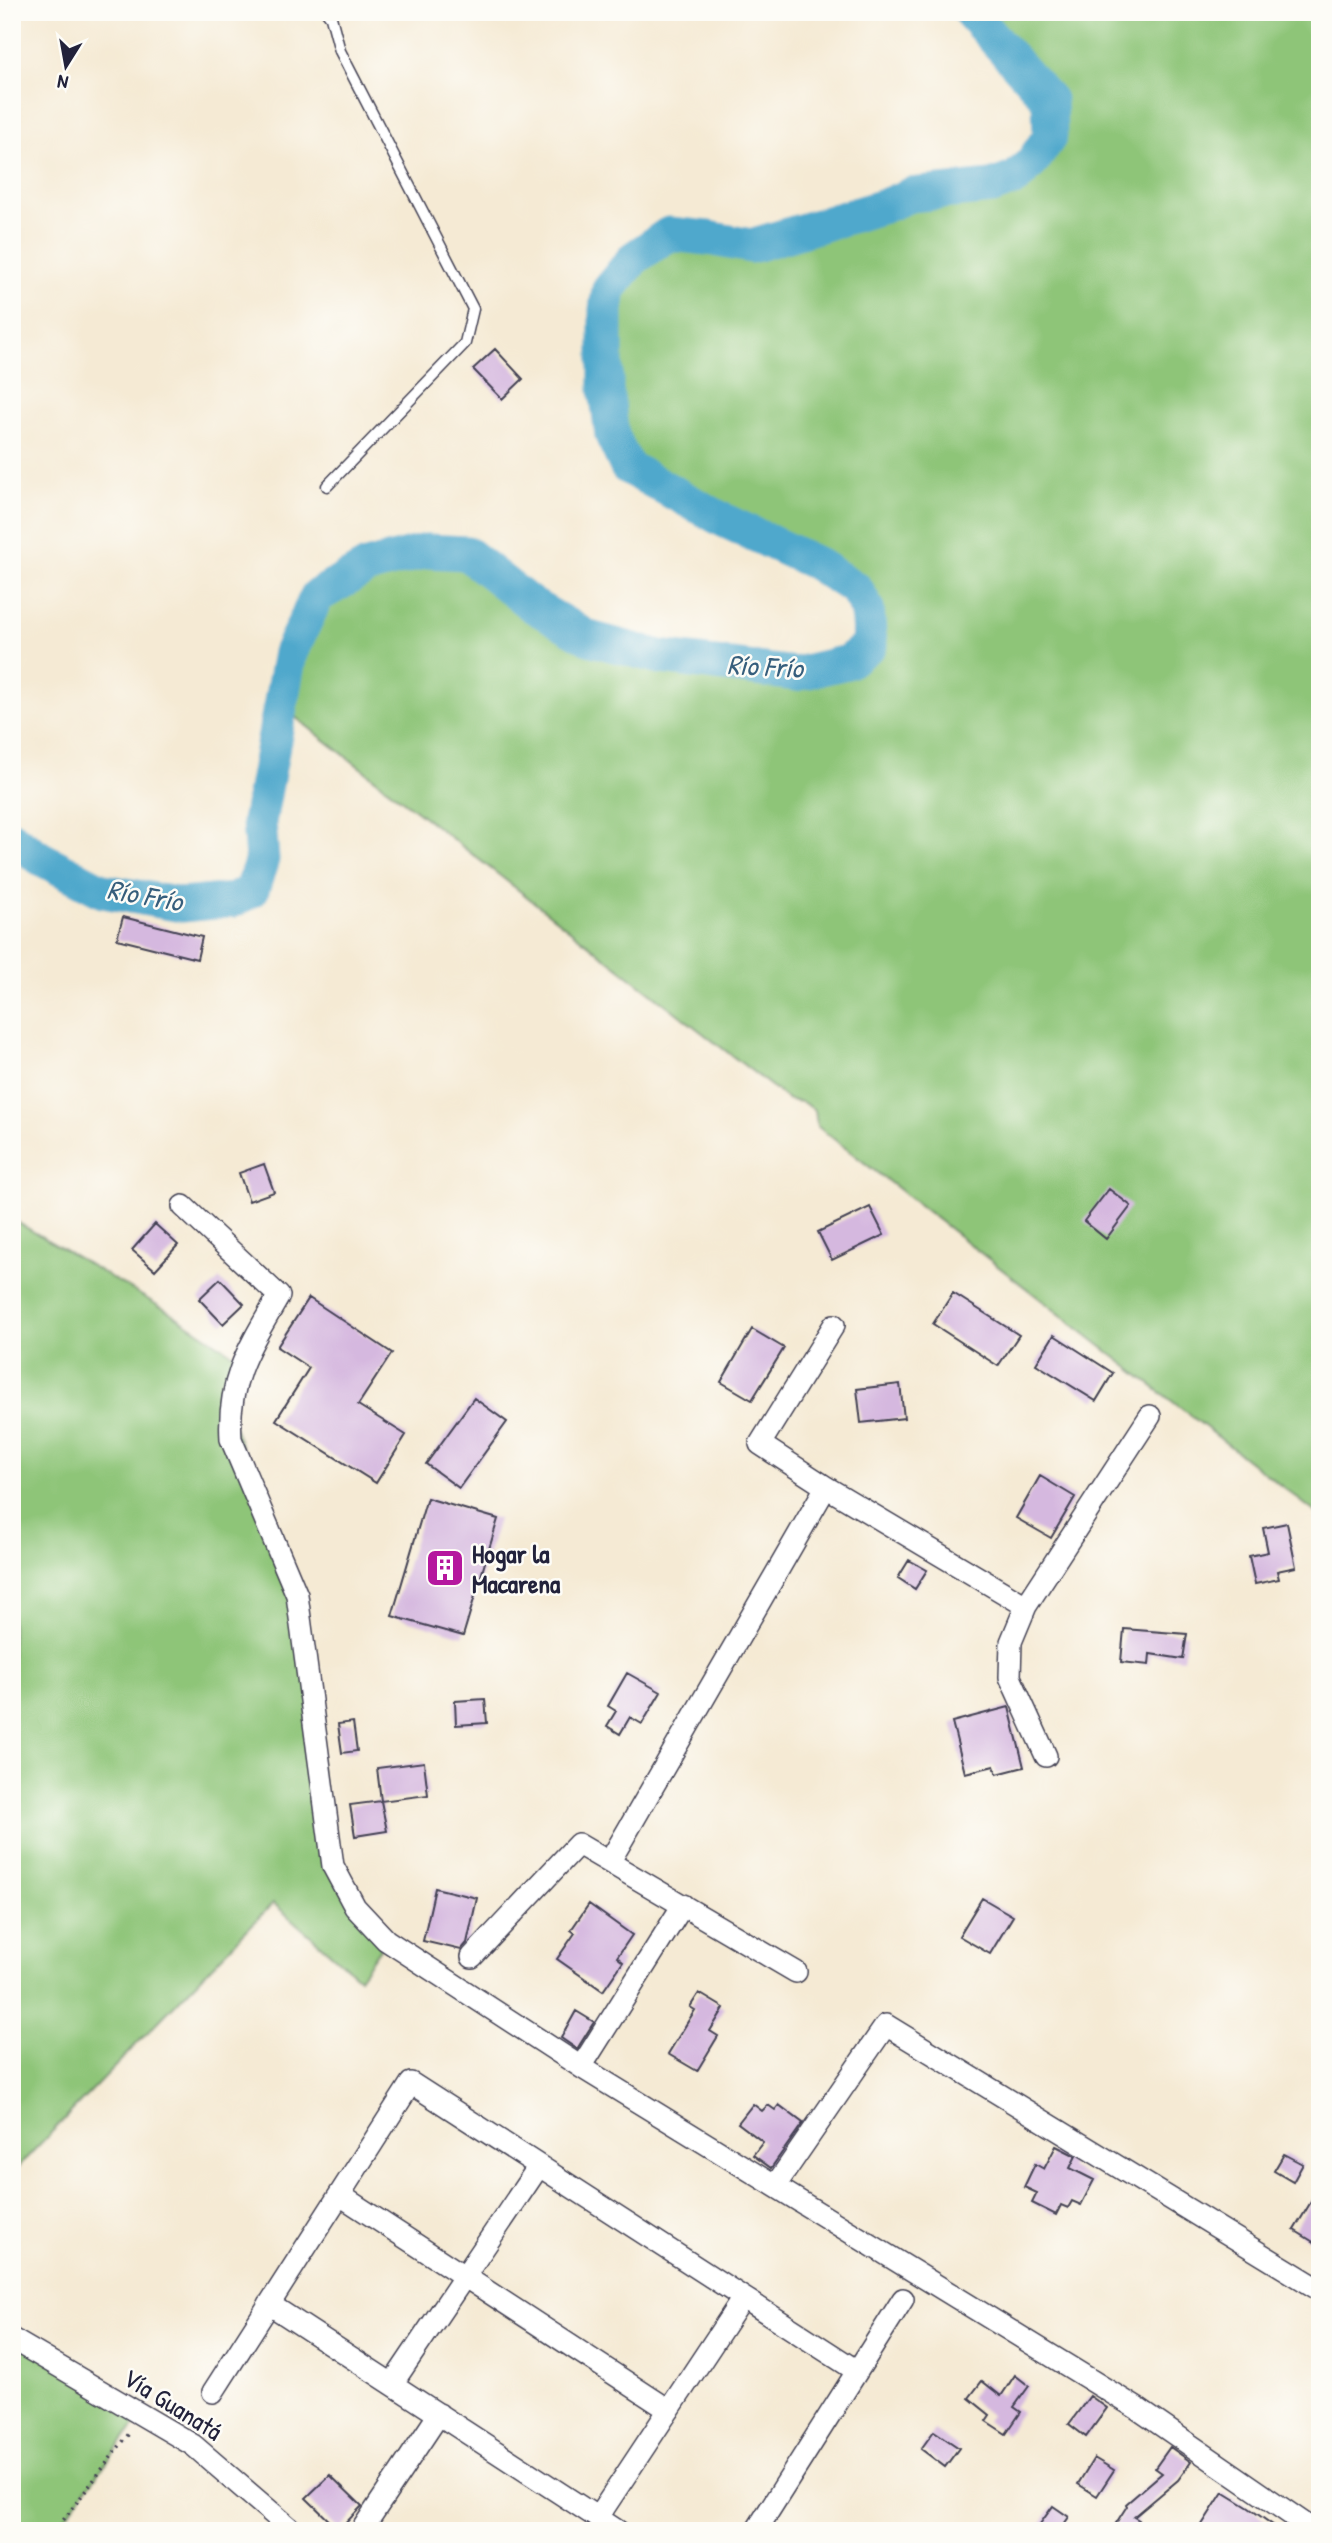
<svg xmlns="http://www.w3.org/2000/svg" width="1332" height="2543" viewBox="0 0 1332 2543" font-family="'Patrick Hand',sans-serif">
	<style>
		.green { fill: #8ec578; stroke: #58745a; stroke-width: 2 }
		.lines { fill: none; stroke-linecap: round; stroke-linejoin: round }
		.river { stroke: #4fa8cc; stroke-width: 35 }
		.building { fill: #d5b8df }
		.lane-casing { stroke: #424052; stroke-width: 13 }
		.street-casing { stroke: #424052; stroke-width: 24 }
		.path { stroke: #424052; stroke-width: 3.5; stroke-dasharray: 2 5; stroke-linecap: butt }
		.lane { stroke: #fff; stroke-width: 10 }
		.street { stroke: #fff; stroke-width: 21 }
		.labels { text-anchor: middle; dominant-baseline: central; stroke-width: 5; stroke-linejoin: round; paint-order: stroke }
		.poi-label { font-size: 26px; font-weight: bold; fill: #22223b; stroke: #fdfcf7; text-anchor: start }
		.street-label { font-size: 26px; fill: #22223b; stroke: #fdfcf7 }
		.water-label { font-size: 28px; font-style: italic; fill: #365e7c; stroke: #fdfcf7 }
	</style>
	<rect width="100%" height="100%" fill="#fdfcf7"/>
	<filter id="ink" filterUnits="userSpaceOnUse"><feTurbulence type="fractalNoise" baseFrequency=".0143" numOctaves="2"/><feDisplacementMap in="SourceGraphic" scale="14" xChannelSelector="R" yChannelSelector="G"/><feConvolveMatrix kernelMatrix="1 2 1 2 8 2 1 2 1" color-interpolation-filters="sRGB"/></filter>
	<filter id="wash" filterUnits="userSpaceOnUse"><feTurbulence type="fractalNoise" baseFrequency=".00686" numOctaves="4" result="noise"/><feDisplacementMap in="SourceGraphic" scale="28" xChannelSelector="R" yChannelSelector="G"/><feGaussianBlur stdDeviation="1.57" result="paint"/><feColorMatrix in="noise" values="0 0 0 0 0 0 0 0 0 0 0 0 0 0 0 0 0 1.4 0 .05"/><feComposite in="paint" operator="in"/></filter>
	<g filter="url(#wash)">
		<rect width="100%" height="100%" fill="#f5ead4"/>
		<!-- green -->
		<path class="green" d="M970,12H1320V1516L817,1126L815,1110L802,1102L789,1100L281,706L290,653L317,596L367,567L426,551L466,553L532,605L590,638L660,657L796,674L847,662L870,644L867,609L856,589L815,563L723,520L627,467L612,435L606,389V310L609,289L634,258L669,234L708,238L752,246L884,206L910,195L992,187L1016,178L1033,161L1050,136L1049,100Z
			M12,1219L171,1313L242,1360L229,1413L297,1595L333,1866L386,1940L359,1978L273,1903L12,2173Z
			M12,2339L142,2415L55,2531H12Z"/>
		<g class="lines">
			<!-- river -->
			<path class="river" d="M12,838L40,858L103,891L182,905L234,900L252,890L262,859L259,822L290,653L317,596L367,567L426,551L466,553L532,605L589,638L660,657L796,674L847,662L870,645L867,609L856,589L815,563L723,520L627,467L612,435L606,389V310L609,289L634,258L669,234L708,238L751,246L884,206L910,195L992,187L1016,178L1033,161L1050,136L1049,100L970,12"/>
		</g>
		<g id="blocks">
			<!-- building -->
			<path class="building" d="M495,349L523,379L502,399L473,369Z
				M123,917L202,937L197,959L117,939Z
				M264,1164L274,1192L249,1201L239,1173Z
				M1109,1189L1131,1206L1106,1239L1084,1221Z
				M870,1207L884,1235L832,1260L818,1232Z
				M155,1224L178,1245L155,1270L132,1250Z
				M220,1279L244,1304L223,1324L199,1299Z
				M953,1293L1019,1335L998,1366L933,1324Z
				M309,1298L392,1353L358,1405L406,1435L376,1483L276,1420L309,1368L277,1347Z
				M752,1329L784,1348L752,1400L721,1382Z
				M1054,1335L1113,1373L1096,1401L1036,1364Z
				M900,1384L904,1418L861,1423L857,1389Z
				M474,1398L507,1422L459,1488L426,1464Z
				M1040,1476L1075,1497L1051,1538L1016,1518Z
				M427,1498L498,1519L463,1636L392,1616Z
				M1287,1523L1296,1567L1277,1571L1279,1579L1255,1584L1249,1556L1268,1552L1263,1528Z
				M909,1560L927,1570L915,1589L898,1578Z
				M1124,1629L1187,1634L1183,1659L1150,1654L1149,1665L1121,1662Z
				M627,1673L661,1692L642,1724L630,1717L620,1734L607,1726L616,1711L608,1706Z
				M485,1699L487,1723L456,1725L455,1701Z
				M1009,1707L1024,1767L997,1774L994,1766L965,1773L952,1722Z
				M353,1722L357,1751L342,1753L338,1724Z
				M424,1762L428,1795L381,1801L377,1768Z
				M381,1801L387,1831L355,1836L350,1805Z
				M435,1888L477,1898L467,1943L461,1950L423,1941Z
				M982,1898L1013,1916L990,1954L959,1936Z
				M589,1904L632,1935L617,1957L623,1962L603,1991L557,1959L575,1933L571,1930Z
				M699,1993L724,2008L710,2031L718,2036L697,2071L668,2054L695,2010L690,2007Z
				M576,2011L594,2022L577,2049L561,2038Z
				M753,2104L762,2111L768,2105L775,2110L779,2105L803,2123L771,2168L753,2155L763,2142L738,2123Z
				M1056,2146L1076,2156L1070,2168L1094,2180L1081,2205L1072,2201L1068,2208L1061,2205L1056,2215L1032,2203L1037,2193L1024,2187L1035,2164L1044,2169Z
				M1284,2154L1303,2164L1293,2182L1274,2171Z
				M1320,2187V2246L1294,2230Z
				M1015,2375L1029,2386L1014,2407L1021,2412L1006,2434L986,2421L990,2415L969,2398L982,2381L1001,2396Z
				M1090,2396L1107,2408L1086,2437L1069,2424Z
				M934,2431L959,2448L945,2467L921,2449Z
				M1170,2447L1191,2462L1178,2480L1134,2517L1139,2520L1133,2531H1111L1127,2506L1126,2504L1162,2473L1155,2468Z
				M1094,2458L1114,2470L1097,2496L1078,2484Z
				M330,2475L362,2506L339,2530L306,2498Z
				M1223,2492L1249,2508L1281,2531H1198Z
				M1053,2506L1069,2517L1059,2531H1035Z"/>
		</g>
	</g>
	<g filter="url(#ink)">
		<use href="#blocks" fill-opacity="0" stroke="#424052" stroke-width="2"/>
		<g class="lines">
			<defs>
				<path id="lane" d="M327,486L465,343L473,309L340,51L331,17L327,12"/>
				<path id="street" d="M183,1206L279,1296C250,1346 227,1379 231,1439L297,1595L333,1866L355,1907L386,1940L581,2067L1138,2409L1315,2531
					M834,1325L760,1444L826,1487L1026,1606
					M1046,1756L1010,1677L1011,1642L1026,1606L1150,1416
					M610,1861L826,1487
					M472,1957L578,1844L796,1972
					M581,2067L683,1905
					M775,2186L886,2025L1320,2290
					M340,2195L669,2410
					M269,2304L618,2531
					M12,2339L193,2445L293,2531
					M392,2384L539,2166
					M213,2392L411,2083L857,2371
					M598,2517L743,2298
					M361,2531L439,2414
					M756,2531L903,2299"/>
			</defs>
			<!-- lane casing -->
			<use href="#lane" class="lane-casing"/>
			<!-- street casing -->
			<use href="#street" class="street-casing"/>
			<!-- path -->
			<path class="path" d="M55,2531L131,2431"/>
			<!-- lane -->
			<use href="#lane" class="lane"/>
			<!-- street -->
			<use href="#street" class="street"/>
		</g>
	</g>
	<!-- icons -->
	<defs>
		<symbol id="building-square" viewBox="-11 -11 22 22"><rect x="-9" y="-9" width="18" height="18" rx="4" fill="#b5179e" stroke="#fdfcf7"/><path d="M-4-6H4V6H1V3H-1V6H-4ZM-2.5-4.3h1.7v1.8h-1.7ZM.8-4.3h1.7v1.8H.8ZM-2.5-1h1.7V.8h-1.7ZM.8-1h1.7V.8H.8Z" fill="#fff"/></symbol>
	</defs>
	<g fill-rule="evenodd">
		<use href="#building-square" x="423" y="1546" width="44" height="44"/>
	</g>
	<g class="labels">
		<!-- poi labels -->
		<g class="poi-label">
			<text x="472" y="1553">Hogar la<tspan x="472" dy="30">Macarena</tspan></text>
		</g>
		<!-- street labels -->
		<g class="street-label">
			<text transform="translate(173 2404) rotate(32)">Vía Guanatá</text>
		</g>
		<!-- water labels -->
		<g class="water-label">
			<text transform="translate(765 666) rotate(3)">Río Frío</text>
			<text transform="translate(145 895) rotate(10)">Río Frío</text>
		</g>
	</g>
	<!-- margin -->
	<rect width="1332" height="2543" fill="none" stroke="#fdfcf7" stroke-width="42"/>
	<!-- north arrow -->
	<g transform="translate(66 66) rotate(191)" stroke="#fdfcf7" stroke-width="5" paint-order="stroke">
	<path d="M0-5L12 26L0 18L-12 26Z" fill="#22223b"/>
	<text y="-10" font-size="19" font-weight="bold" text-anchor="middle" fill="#22223b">N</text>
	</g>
</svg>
